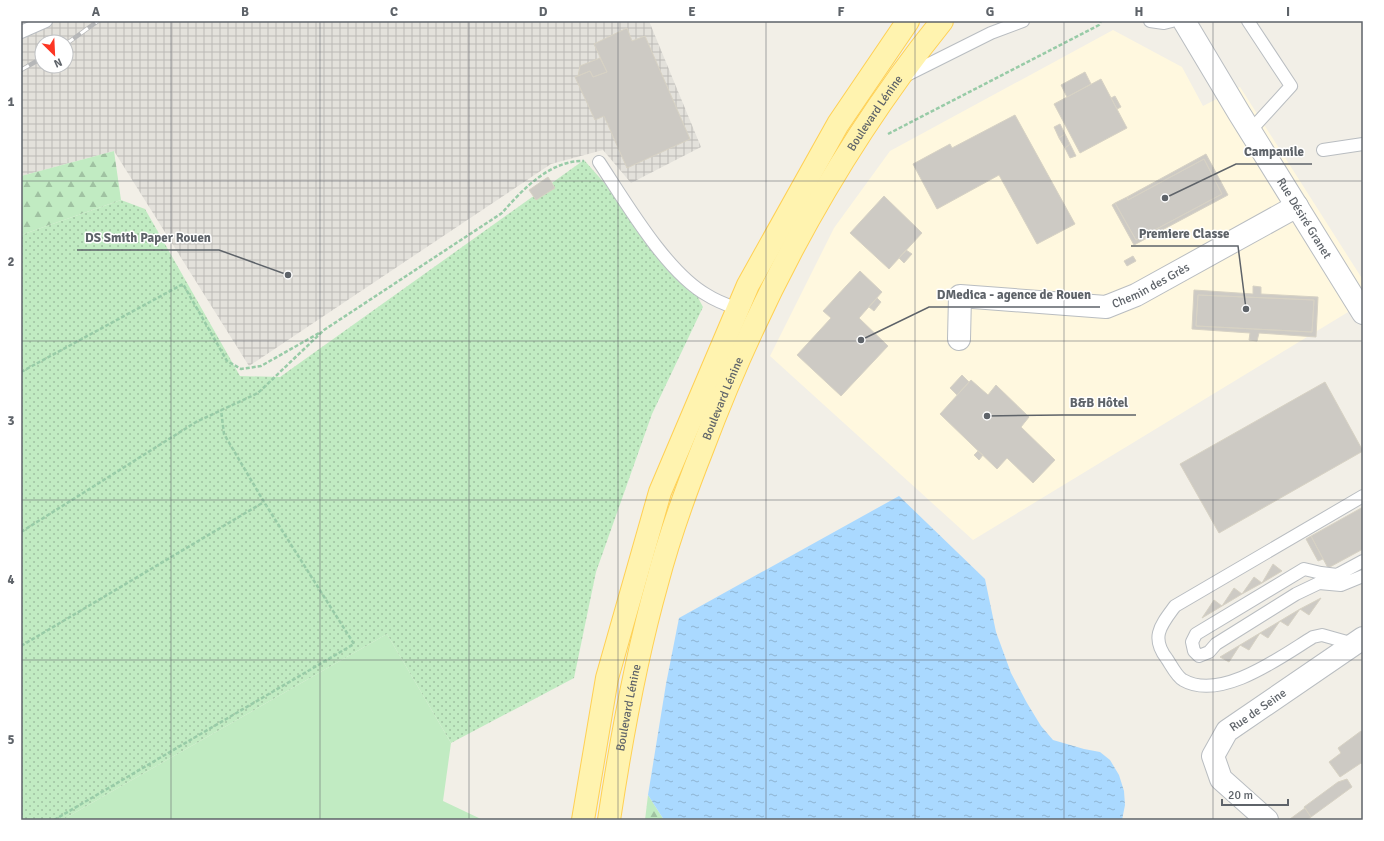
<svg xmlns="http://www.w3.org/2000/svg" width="1384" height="841" viewBox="0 0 1384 841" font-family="Signika,sans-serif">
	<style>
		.commercial { fill: #fff8df }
		.industrial { fill: url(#industrial-grid); fill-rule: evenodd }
		.grass { fill: #c1ebc2 }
		.forest { fill: url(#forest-firs) }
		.garden { fill: url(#garden-dots) }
		.water { fill: url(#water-ripples) }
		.building { fill: #cdcac4; stroke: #d7d2c4; fill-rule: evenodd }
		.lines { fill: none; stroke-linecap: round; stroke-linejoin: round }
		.lane-casing { stroke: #b9bdc1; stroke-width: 14 }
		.street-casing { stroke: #b9bdc1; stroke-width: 24 }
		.primary-casing { stroke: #ffd053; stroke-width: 24 }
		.path { stroke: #98cba7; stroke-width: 2.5; stroke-dasharray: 4 2; stroke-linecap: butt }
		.lane { stroke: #fff; stroke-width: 12 }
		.street { stroke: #fff; stroke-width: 22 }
		.primary { stroke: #fff3af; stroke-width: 22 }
		.rail-casing { stroke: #b6b7b8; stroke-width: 4.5 }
		.rail { stroke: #fff; stroke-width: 3; stroke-dasharray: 9; stroke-linecap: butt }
		.grid { fill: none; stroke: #5e6369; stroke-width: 1; stroke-opacity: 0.55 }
		.labels { text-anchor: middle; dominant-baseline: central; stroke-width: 3; stroke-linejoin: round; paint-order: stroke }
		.street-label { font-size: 12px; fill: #5e6369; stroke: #fff }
		.leader { fill: none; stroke: #5e6369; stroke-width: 1.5 }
		.callout-dot { fill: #5e6369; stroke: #fff; stroke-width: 1.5 }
		.callout-label { font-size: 13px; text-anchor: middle; font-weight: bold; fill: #5e6369; stroke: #fff; stroke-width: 3; stroke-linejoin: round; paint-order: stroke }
		.neatline { fill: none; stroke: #5e6369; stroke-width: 1.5 }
		.grid-label { font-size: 13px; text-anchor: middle; font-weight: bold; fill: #5e6369 }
	</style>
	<defs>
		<pattern id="industrial-grid" width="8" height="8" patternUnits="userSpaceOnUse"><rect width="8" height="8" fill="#e3e1db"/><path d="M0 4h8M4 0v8" fill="none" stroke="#bbbab6"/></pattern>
		<pattern id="forest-firs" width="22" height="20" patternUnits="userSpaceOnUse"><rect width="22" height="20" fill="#c1ebc2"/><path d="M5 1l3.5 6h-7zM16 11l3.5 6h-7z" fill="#a0c2a2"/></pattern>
		<pattern id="garden-dots" width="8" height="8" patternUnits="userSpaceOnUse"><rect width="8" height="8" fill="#c1ebc2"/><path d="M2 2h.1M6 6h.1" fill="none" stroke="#a0c2a2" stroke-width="1.8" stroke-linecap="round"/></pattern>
		<pattern id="water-ripples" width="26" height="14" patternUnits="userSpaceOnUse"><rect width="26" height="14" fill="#aad9ff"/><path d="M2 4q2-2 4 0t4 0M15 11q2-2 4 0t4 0" fill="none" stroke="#8eb4d2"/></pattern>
	</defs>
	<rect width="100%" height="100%" fill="#f2efe7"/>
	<!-- commercial -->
	<path class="commercial" d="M1113,30L1182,67L1203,106L1240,87L1363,280V303L973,540L770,356L834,228L890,151Z"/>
	<!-- industrial -->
	<path class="industrial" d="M21,21H649L701,147L631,183L603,150L551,164L249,366L114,151L21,176ZM42,42H66V66H42Z"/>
	<!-- grass -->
	<path class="grass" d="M387,634L451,743L443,801L483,820H62Z"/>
	<!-- forest -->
	<path class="forest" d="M114,151L121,200L21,235V176Z
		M648,795L664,820H645Z"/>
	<!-- garden -->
	<path class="garden" d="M584,160L686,275L703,307L652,414L596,572L574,678L451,743L387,634L62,820H21V235L121,200L145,209L240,376L280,377Z"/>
	<!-- water -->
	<path class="water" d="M899,496L985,579L996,632L1011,673L1027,703L1041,726L1053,740L1084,749L1100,752L1110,760L1119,775L1124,791L1125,805L1122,820H664L648,795L666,684L679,618Z"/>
	<!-- building -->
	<path class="building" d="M627,28L632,41L645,36L690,139L627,168L604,116L595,120L575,77L590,71L593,77L607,72L594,44Z
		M600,58L607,72L593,77L590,71L578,76L580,66Z
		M1085,72L1091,84L1067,97L1061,85Z
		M1101,79L1127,128L1080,153L1054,104Z
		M1115,96L1121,107L1117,109L1111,98Z
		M1015,115L1075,224L1037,244L999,175L937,209L913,164L950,144L952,148Z
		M1060,124L1065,134L1059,138L1054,127Z
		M1065,134L1070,144L1065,148L1059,138Z
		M1070,144L1076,156L1070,158L1065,148Z
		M1206,154L1228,195L1134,245L1112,205L1115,203L1136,240L1222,194L1204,159L1128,200L1127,197Z
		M1204,159L1222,194L1136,240L1115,203L1127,197L1128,200Z
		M548,177L555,188L536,200L529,190Z
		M884,196L922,233L889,269L850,233Z
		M906,250L912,254L904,263L899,258Z
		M1133,256L1136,261L1127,266L1124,261Z
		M860,271L882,292L859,318L888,346L841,396L797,355L831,318L823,311Z
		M1253,286L1261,287V294L1318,297L1316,337L1259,333L1257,341L1249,340L1250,333L1192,329L1194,290L1253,294ZM1198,295L1314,300L1312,332L1196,326Z
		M1198,295L1314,300L1312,332L1196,326Z
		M877,298L881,302L874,311L869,307Z
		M962,375L969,382L957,395L950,388Z
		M971,380L988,395L996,385L1029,417L1021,427L1055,460L1033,483L1007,458L997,469L940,414Z
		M1325,382L1363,451L1219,533L1180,464Z
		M978,451L983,455L979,460L974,455Z
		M1363,507V549L1328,568L1311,536Z
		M1311,536L1323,559L1318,561L1306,539Z
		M1273,564L1282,571L1262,583Z
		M1254,577L1262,583L1242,594Z
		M1234,588L1242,594L1222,606Z
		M1321,598L1309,615L1300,609Z
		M1214,600L1222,606L1202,618Z
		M1300,609L1288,626L1280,621Z
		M1280,621L1268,638L1260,633Z
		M1260,633L1249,650L1240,645Z
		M1240,645L1229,662L1220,657Z
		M1361,731L1363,733V765L1361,763L1340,777L1329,762L1341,753L1338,748Z
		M1347,779L1352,787L1311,817L1304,807L1338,782Z
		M1305,808L1311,817L1307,820H1291L1290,819Z"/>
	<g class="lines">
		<defs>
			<path id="lane" d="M1150,21L1164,23L1172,21
				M1248,21L1291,86L1250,131
				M21,32L46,21
				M905,76L991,33L1023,21
				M1323,150L1363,144
				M599,162C625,201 666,272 707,295C716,301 727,305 738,309
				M1363,561L1337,575L1321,573L1304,569L1196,634L1192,642L1194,651L1199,656L1209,652L1216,644L1296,594L1319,583L1341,585L1363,576
				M1354,644L1322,635L1313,637C1282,656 1221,702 1183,680C1177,677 1171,665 1167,659C1150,637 1161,625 1175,606L1363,496"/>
			<g id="street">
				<path id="s1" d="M1184,21L1239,113L1363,313"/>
				<path id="s2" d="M959,339L960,296L1106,307L1136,295L1297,206"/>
				<path id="s3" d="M1267,820L1221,779L1213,756L1227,731L1363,638"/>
			</g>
			<g id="primary">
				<path d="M583,820L607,678L660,492L748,285L838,124L908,21"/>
				<path id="s4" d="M609,820C621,740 635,661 657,583C669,537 685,493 702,450C760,296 839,149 942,21"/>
			</g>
		</defs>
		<!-- lane casing -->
		<use href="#lane" class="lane-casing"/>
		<!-- street casing -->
		<use href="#street" class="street-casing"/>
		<!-- primary casing -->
		<use href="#primary" class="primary-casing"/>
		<!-- path -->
		<path class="path" d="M888,134L1099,25L1101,21
			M21,372L183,284L227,361L241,369L261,366L321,332
			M21,532L196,422L258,393L324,330L502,213C522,190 550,160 584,161
			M21,646L264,502
			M54,820L354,644L264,502L224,434L221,410"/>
		<!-- lane -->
		<use href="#lane" class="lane"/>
		<!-- street -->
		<use href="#street" class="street"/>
		<!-- primary -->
		<use href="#primary" class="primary"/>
		<defs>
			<path id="rail" d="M66,44L98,21
				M21,70L42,58"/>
		</defs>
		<!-- rail casing -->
		<use href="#rail" class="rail-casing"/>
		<!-- rail -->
		<use href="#rail" class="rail"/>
	</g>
	<!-- grid -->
	<path class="grid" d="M171,21V820M320,21V820M469,21V820M618,21V820M766,21V820M915,21V820M1064,21V820M1213,21V820M21,181H1363M21,341H1363M21,500H1363M21,660H1363"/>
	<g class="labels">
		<!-- street labels -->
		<g class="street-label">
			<text stroke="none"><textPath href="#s4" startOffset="762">Boulevard Lénine</textPath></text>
			<text stroke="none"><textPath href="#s1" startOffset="231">Rue Désiré Granet</textPath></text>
			<text stroke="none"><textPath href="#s2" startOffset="239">Chemin des Grès</textPath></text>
			<text stroke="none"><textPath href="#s4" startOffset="438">Boulevard Lénine</textPath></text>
			<text stroke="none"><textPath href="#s4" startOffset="114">Boulevard Lénine</textPath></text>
			<text stroke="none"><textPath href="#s3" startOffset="152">Rue de Seine</textPath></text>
		</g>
	</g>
	<!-- callouts -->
	<path class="leader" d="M1165 198L1236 164H1312M1246 309L1238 246H1131M288 275L219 250H77M861 340L929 307H1100M987 416L1062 415H1136"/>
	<g class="callout-dot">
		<circle cx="1165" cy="198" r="4"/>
		<circle cx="1246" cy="309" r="4"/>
		<circle cx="288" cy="275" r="4"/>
		<circle cx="861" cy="340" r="4"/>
		<circle cx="987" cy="416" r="4"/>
	</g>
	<g class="callout-label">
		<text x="1274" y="156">Campanile</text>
		<text x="1184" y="238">Premiere Classe</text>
		<text x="148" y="242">DS Smith Paper Rouen</text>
		<text x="1014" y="299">DMedica - agence de Rouen</text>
		<text x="1099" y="407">B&amp;B Hôtel</text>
	</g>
	<!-- border -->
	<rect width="1384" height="841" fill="none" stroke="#ffffff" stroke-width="44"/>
	<!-- north arrow -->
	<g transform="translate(54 54) rotate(156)"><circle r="19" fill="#ffffff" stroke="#bfc1c3"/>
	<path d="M0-3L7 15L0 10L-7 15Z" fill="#fc3623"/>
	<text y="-6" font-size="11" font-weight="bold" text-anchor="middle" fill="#5e6369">N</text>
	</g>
	<!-- scale -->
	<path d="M1222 799v6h66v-6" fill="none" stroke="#5e6369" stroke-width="2"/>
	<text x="1228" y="799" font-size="12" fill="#5e6369" stroke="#ffffff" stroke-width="3" paint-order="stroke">20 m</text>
	<rect x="22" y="22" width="1340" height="797" class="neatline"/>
	<g class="grid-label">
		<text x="96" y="16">A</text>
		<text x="245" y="16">B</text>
		<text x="394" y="16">C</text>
		<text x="543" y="16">D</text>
		<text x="692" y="16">E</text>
		<text x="841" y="16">F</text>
		<text x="990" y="16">G</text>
		<text x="1139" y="16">H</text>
		<text x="1288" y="16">I</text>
		<text x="11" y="106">1</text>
		<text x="11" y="266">2</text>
		<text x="11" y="425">3</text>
		<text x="11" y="584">4</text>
		<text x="11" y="744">5</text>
	</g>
</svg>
